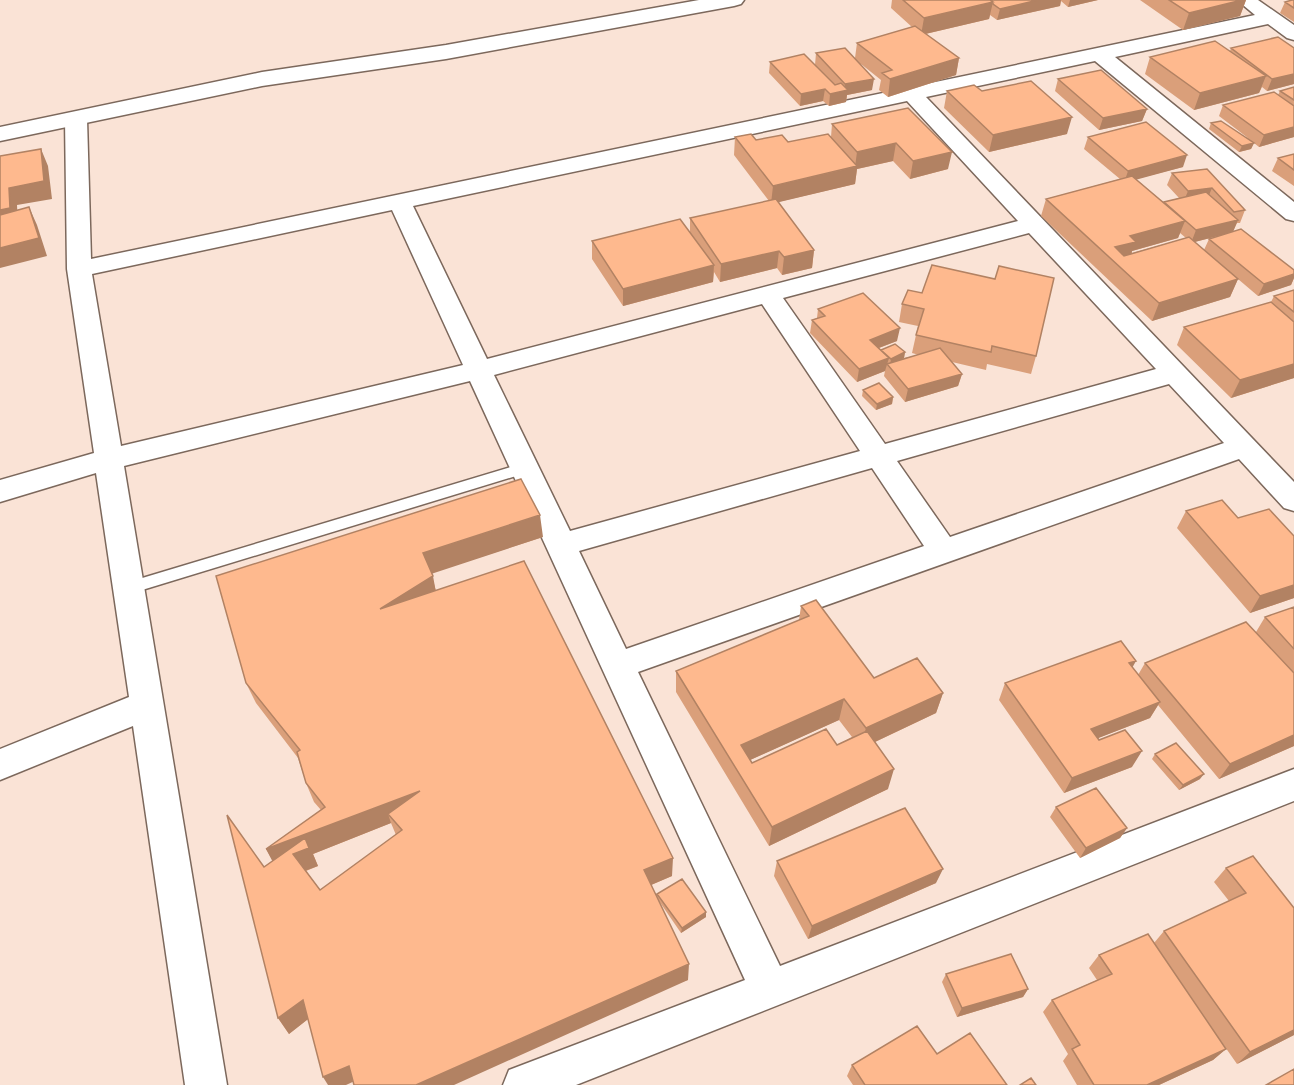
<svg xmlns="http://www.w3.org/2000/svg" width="1294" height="1085" viewBox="0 0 1294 1085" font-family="Signika,sans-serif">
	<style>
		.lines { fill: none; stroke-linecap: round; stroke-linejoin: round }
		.service-casing { stroke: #7c685c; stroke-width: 3 }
		.minor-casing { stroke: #7c685c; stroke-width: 3 }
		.tertiary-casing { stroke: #7c685c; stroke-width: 3 }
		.service { fill: #fff; fill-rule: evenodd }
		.minor { fill: #fff; fill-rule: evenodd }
		.tertiary { fill: #fff; fill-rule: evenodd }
		.wall { fill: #da9f7a; fill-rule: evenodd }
		.shaded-wall { fill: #b28263 }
		.building { fill: #feb98e; stroke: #b28263; stroke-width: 1.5 }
	</style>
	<rect width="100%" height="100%" fill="#fae3d6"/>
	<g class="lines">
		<defs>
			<path id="service" d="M524,463L529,464L531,468L529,472L129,594L124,592L121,588L124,584L129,582Z"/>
			<path id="minor" d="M1237,0H1258L1294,25V40L1287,38L1268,24L1115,57L1294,202V221L1286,219L1095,61L926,97L1294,482V511L1284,508L1239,459L638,672L780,966L1294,769V801L576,1085H503L509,1070L745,980L470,381L124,466L227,1085H185L133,726L0,780V749L129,697L96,473L0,502V480L94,453L67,269L65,119L68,114L76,113L84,114L87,119L91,259L1255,15ZM907,101L1018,221L487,359L413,206ZM392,210L463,365L121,446L92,274ZM1029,233L1156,369L885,444L783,298ZM762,304L860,451L570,531L494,375ZM1169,384L1224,443L950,537L897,461ZM872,468L924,546L626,649L579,551Z"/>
			<path id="tertiary" d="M699,0H744L741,4L734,6L446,59L262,86L0,141V127L262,72L446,45Z"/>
		</defs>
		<!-- service casing -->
		<use href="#service" class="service-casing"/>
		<!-- minor casing -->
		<use href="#minor" class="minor-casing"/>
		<!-- tertiary casing -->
		<use href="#tertiary" class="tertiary-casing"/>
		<!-- service -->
		<use href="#service" class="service"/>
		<!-- minor -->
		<use href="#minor" class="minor"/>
		<!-- tertiary -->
		<use href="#tertiary" class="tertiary"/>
	</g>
	<!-- wall -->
	<path class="wall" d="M892,0H1098L1068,7L1061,1L1060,6L997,20L990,15L989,19L925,34L959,58L956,75L888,97L879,90L881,80L861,64L872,90L847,95L846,102L829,106L823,101L800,106L769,73L770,62L815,65L816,53L855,58L857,43L912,27L891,8Z
		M1140,0H1246L1240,16L1183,30Z
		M1294,0V22L1280,13L1285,2Z
		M1231,48H1294V84L1267,91L1262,87L1259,93L1194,110L1145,74L1150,57L1230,51Z
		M1058,79L1147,109L1142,121L1099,130L1055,91Z
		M1294,87V137L1259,147L1254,143L1251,149L1239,152L1209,129L1211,123L1248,138L1219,116L1223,105L1278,95L1280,91Z
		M947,91H982L1067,134L989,152L944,108Z
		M908,108L948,169L910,179L893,161L857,169L855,184L778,202L814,250L812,268L782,275L777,268L720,282L714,272L713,282L623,306L592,259V241L690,232V218L769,201L734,155L735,137L756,140L788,142L831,137L832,124Z
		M1088,137L1183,167L1136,179L1164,203V202L1179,198L1167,185L1172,173L1207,169L1245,210L1240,223H1237L1233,231L1294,270V278L1291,285L1258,296L1238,279L1230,297L1152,321L1041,216L1046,199L1120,179L1084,149ZM1180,233L1186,238L1132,253V251L1178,238ZM1223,235L1209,239L1204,250L1194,242Z
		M1294,154V186L1272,171L1278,158Z
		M908,290L1036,356L1031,374L987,364L986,370L952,362L962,374L958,386L905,402L884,376L885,371L857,382L810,333L812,320L817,318L818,309L897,341L879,348L881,350L905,352L904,358L919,355L912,353L918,326L899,322L902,304Z
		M1294,290V378L1231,398L1177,345L1184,327L1271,302L1274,296Z
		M863,390L893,397L892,404L876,410L862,396Z
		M1186,511L1238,518L1294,536V598L1250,613L1177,528Z
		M543,537L431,573L436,591L672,876L651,885L657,898V894L706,917L681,933L659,901L688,980L353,1082L308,1019L289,1034L278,1018L264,867L273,861L266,849L321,810L314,802L306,783L298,758L256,703L246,683L216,576ZM391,823L396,835L320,890L306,871L318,866L313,854Z
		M801,606L874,678L943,693L936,713L875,742L888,789L769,846L676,692V671L799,620ZM839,720L852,737L837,745L752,763L750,760Z
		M1294,607V746L1219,779L1158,705L1150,718L1098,738L1132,767L1064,793L999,700L1005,683L1132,668L1138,675L1145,663L1256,632L1265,617Z
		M1155,754L1200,779L1179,790L1152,759Z
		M1056,807L1127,828L1120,838L1080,858L1050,817Z
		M777,861L936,883L808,939L774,876Z
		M1226,868L1294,908V1035L1237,1064L1209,1024L1226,1049L1213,1060L1159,1085H1077L1063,1061L1068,1054L1043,1012L1052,1000L1097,980L1089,968L1099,955L1154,943L1164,931L1229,901L1214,882Z
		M946,974L1028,989L1023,997L957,1017L942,982Z
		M937,1054L1007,1085H853L847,1076L852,1065Z"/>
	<!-- shaded-wall -->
	<path class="shaded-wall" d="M1038,0H1061L1060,6L997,20L1000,9Z
		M1070,0H1098L1068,7Z
		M1242,0H1246L1240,16L1183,30L1189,13Z
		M993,2L989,19L921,35L924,18Z
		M959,58L956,75L888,97L890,79Z
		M1294,74V84L1267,91L1272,79Z
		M1266,76L1259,93L1194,110L1200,93Z
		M874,79L872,90L847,95L846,102L829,106L830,94L844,91L845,84Z
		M825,89L823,101L800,106L801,94Z
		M1147,109L1142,121L1099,130L1103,118Z
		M1072,117L1067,134L989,152L993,135Z
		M1294,127V137L1259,147L1264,135Z
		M896,143L893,161L857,169L855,184L771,204L773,186L855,167L857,152Z
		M1254,143L1251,149L1239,152L1242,146Z
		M41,149L48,166L52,199L17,205L18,225L0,229V210L9,188Z
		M952,152L948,169L910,179L913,161Z
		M1187,155L1183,167L1124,183L1128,171Z
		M1212,188L1207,200L1183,203L1188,191Z
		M29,207L37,225L47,256L0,268V248Z
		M1238,220L1233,232L1191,243L1196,230Z
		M1185,221L1178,238L1132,251L1130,259L1116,263L1115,247L1130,236Z
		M814,250L812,268L782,275L784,257Z
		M779,251L777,268L720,282L721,264Z
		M714,265L713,282L623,306V289Z
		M1294,274V278L1291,285L1258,296L1264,284Z
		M1238,279L1230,297L1152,321L1159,303Z
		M900,328L897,341L868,352L870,340Z
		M905,352L904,358L890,365L891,359Z
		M889,358L885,371L857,382L859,369Z
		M1294,364V378L1231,398L1240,380Z
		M962,374L958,386L905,402L908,389Z
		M893,397L892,404L876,410L877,404Z
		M540,515L543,537L428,575L423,553Z
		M433,576L437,598L380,609Z
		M1294,585V598L1250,613L1260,596Z
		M1136,661L1127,677L1129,663Z
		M943,693L936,713L860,749L866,728Z
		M844,699L839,720L739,765L741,745Z
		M1160,702L1150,718L1083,744L1091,729Z
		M1294,735V746L1219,779L1230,764Z
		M1142,751L1132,767L1064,793L1072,778Z
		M894,769L888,789L769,846L772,827Z
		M1204,774L1200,779L1179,790L1183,785Z
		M420,791L388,814L391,823L313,854L318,866L302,872L276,868L266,849Z
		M1127,828L1120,838L1080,858L1086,848Z
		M673,858L672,876L644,888V870Z
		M943,869L936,883L808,939L812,926Z
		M706,912V917L681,933L682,928Z
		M689,964L688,980L454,1085H416Z
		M1028,989L1023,997L957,1017L962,1008Z
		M303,1000L312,1016L289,1034L278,1018Z
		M1294,1030V1035L1237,1064L1250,1052Z
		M1226,1049L1213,1060L1159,1085H1147Z
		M349,1066L357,1080L346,1085H328L323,1077Z"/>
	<!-- building -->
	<path class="building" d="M903,0H990L993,2L924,18Z
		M990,0H1038L1000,9L993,4V2Z
		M1169,0H1242L1189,13Z
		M1294,0V8L1285,2L1292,0Z
		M915,26L959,58L890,79L882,73L892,70L857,43Z
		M1278,37L1294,48V74L1272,79L1231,48Z
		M1215,41L1266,76L1200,93L1150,57Z
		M845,48L874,79L845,84L816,53Z
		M804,54L835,85L841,83L848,90L830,94L825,89L801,94L770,62Z
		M1101,70L1147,109L1103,118L1058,79Z
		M1031,81L1072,117L993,135L947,91L974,85L982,91Z
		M1294,87V100L1280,91Z
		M1274,92L1294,106V127L1264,135L1223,105Z
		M908,108L952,152L913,161L896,143L857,152L832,124Z
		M1221,121L1254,143L1242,146L1211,123Z
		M1146,122L1187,155L1128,171L1088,137Z
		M751,134L756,140L782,135L788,142L828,134L857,166L773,186L735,137Z
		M41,149L44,181L9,188L10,208L0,210V156Z
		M1294,154V170L1278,158Z
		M1207,169L1245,210L1234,212L1212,188L1188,191L1172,173Z
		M1132,176L1185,221L1130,236L1136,242L1115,247L1124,256L1189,237L1238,279L1159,303L1046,199Z
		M1206,192L1238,220L1196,230L1164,202Z
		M776,199L814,250L784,257L779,251L721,264L690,218Z
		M29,207L39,238L0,248V215Z
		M680,219L714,265L623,289L592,241Z
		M1241,229L1294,270V274L1264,284L1209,239Z
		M932,265L995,279L999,266L1054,278L1036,356L992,346L991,352L916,335L924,309L902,304L908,290L922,293Z
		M1294,290V312L1274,296Z
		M863,293L900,328L870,340L889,358L859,369L812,320L825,316L818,309Z
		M1271,302L1294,322V364L1240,380L1184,327Z
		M895,344L905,352L891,359L881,350Z
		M940,348L962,374L908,389L887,364Z
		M879,383L893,397L877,404L863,390Z
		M521,479L540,515L423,553L433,576L380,609L524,561L673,858L644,870L689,964L416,1085H354L349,1066L323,1077L303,1000L278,1018L227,815L264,867L305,838L309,848L293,854L320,890L402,830L388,814L420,791L266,849L325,807L306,783L297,752L300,750L246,683L216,576Z
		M1222,500L1238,518L1269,509L1294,536V585L1260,596L1186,511Z
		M816,600L874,678L917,658L943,693L866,728L844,699L741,745L752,763L826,729L837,745L867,731L894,769L772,827L676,671L809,616L801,606Z
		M1294,607V649L1265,617Z
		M1246,622L1294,673V735L1230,764L1145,663Z
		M1121,641L1136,661L1129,663L1160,702L1091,729L1099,740L1125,730L1142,751L1072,778L1005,683Z
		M1176,743L1204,774L1183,785L1155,754Z
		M1096,788L1127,828L1086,848L1056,807Z
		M905,808L943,869L812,926L777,861Z
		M1253,856L1294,908V1030L1250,1052L1164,931L1246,893L1226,868Z
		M682,879L706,912L682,928L657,894Z
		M1148,934L1226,1049L1147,1085H1094L1072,1049L1080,1045L1052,1000L1112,974L1099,955Z
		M1011,954L1028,989L962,1008L946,974Z
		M917,1026L937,1054L970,1033L1007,1085H865L852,1065Z
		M1294,1069V1085H1266Z
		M1031,1078L1036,1085H1020Z"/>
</svg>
